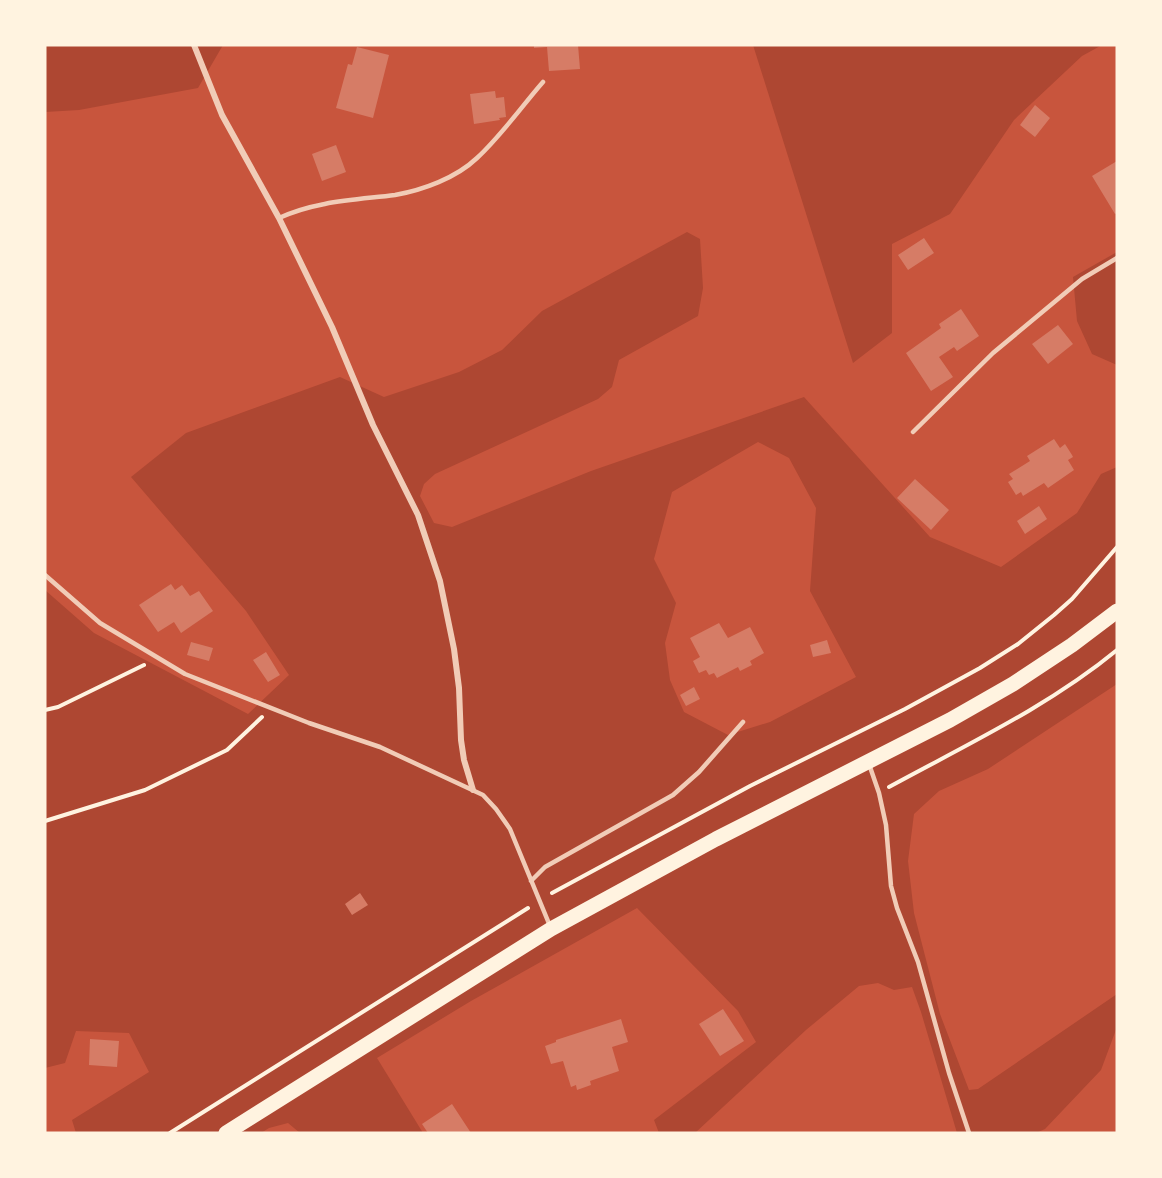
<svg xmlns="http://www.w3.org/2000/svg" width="1162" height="1178" viewBox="0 0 1162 1178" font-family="Roboto,sans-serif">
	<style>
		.green { fill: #ae4732; fill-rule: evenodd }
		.building { fill: #d67c66 }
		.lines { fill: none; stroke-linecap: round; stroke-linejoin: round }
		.path { stroke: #fff3e0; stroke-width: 4 }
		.service { stroke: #f1ccb7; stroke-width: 4.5 }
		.minor { stroke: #f1ccb7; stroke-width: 6 }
		.primary { stroke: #fff3e0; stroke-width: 15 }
	</style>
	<rect width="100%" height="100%" fill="#c8553d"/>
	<!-- green -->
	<path class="green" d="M45,45H223L198,88L79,110L45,112Z
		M753,45H1102L1082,56L1014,120L950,214L892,244V333L853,363Z
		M687,232L700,239L703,288L698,316L619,360L612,387L598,399L435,474L424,484L420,496L434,523L452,527L591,471L804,397L930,537L1001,567L1077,513L1101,474L1117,467V684L988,769L939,791L914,814L908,861L914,913L940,1014L969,1090L978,1089L1117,994V1027L1101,1070L1045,1129L1036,1133H957L921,1012L912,987L894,990L878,983L859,986L806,1030L695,1133H659L654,1120L756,1042L738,1011L637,908L471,1001L377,1058L423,1133H300L288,1123L269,1128L261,1133H76L72,1120L149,1072L129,1033L76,1031L65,1063L45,1068V590L94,633L248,714L289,675L246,611L131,477L186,433L340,377L384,397L459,372L502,350L542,311ZM758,442L789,458L816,508L810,591L856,677L770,722L728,735L684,712L670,680L665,643L676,603L654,559L672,492Z
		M1117,252V365L1092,354L1077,321L1073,277Z"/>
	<!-- building -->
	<path class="building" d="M534,45H578L580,69L549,71L547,47L534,48Z
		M357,47L389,55L373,118L336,108L348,64L352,65Z
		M495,91L496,98L504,97L506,117L499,118L500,120L474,124L470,94Z
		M1035,105L1050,118L1035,137L1020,125Z
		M336,145L346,172L322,181L312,154Z
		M1117,161V213L1115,214L1092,176Z
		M924,238L934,253L908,270L898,255Z
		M961,309L979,336L957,351L954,347L939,357L953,377L931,391L906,353L941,328L939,324Z
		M1058,325L1073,344L1048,364L1032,344Z
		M1054,439L1060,448L1065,444L1072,455L1073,457L1068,460L1074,470L1048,488L1044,483L1023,496L1021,492L1016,495L1008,482L1013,479L1009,474L1030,461L1027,456Z
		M915,479L949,510L931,530L897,498Z
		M1039,506L1047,519L1025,534L1017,521Z
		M171,584L175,590L182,585L190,596L199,591L213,611L181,633L174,622L158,632L139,605Z
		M719,623L728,638L750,627L764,653L750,661L752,665L740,671L738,667L717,678L714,673L709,675L706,670L699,673L693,661L700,657L690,638Z
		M827,640L831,653L813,657L810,645Z
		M191,642L213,648L209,661L187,655Z
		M266,652L280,675L268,682L253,660Z
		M694,687L700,699L686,706L680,695Z
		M360,893L368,905L352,915L345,904Z
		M723,1009L744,1041L720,1056L699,1024Z
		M621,1019L628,1042L612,1047L619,1071L590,1081L591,1085L577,1090L576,1085L571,1087L563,1061L551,1064L545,1046L556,1042V1040Z
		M90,1039L119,1041L117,1067L89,1065Z
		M452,1104L471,1133H428L422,1124Z"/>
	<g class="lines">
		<!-- path -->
		<path class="path" d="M45,710L58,707L144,665
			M889,787C966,745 1049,706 1117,650
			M45,821L145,790L227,750L262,717
			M552,893L750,786L905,709L980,668L1018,644L1054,615L1072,599L1117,547
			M170,1133L528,908"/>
		<!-- service -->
		<path class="service" d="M279,218C316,201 355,200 395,195C423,190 456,178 477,158C501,136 522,106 543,82
			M913,432L993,353L1082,279L1117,258
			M45,575L100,623L185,674L309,723L380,747L483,795L496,809L510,829L550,926
			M869,764L879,793L886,825L891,886L897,908L918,962L949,1073L969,1133
			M531,881L545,867L673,795L699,772L743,722"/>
		<!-- minor -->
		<path class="minor" d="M194,45L222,115L279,218L332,327L373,425L418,515L440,581L454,649L459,688L461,740L464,760L473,790"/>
		<!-- primary -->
		<path class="primary" d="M226,1133L551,929L716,839L950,720L1013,684L1072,645L1117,611"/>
	</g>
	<!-- border -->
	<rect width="1162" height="1178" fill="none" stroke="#fff3e0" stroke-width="93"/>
</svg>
